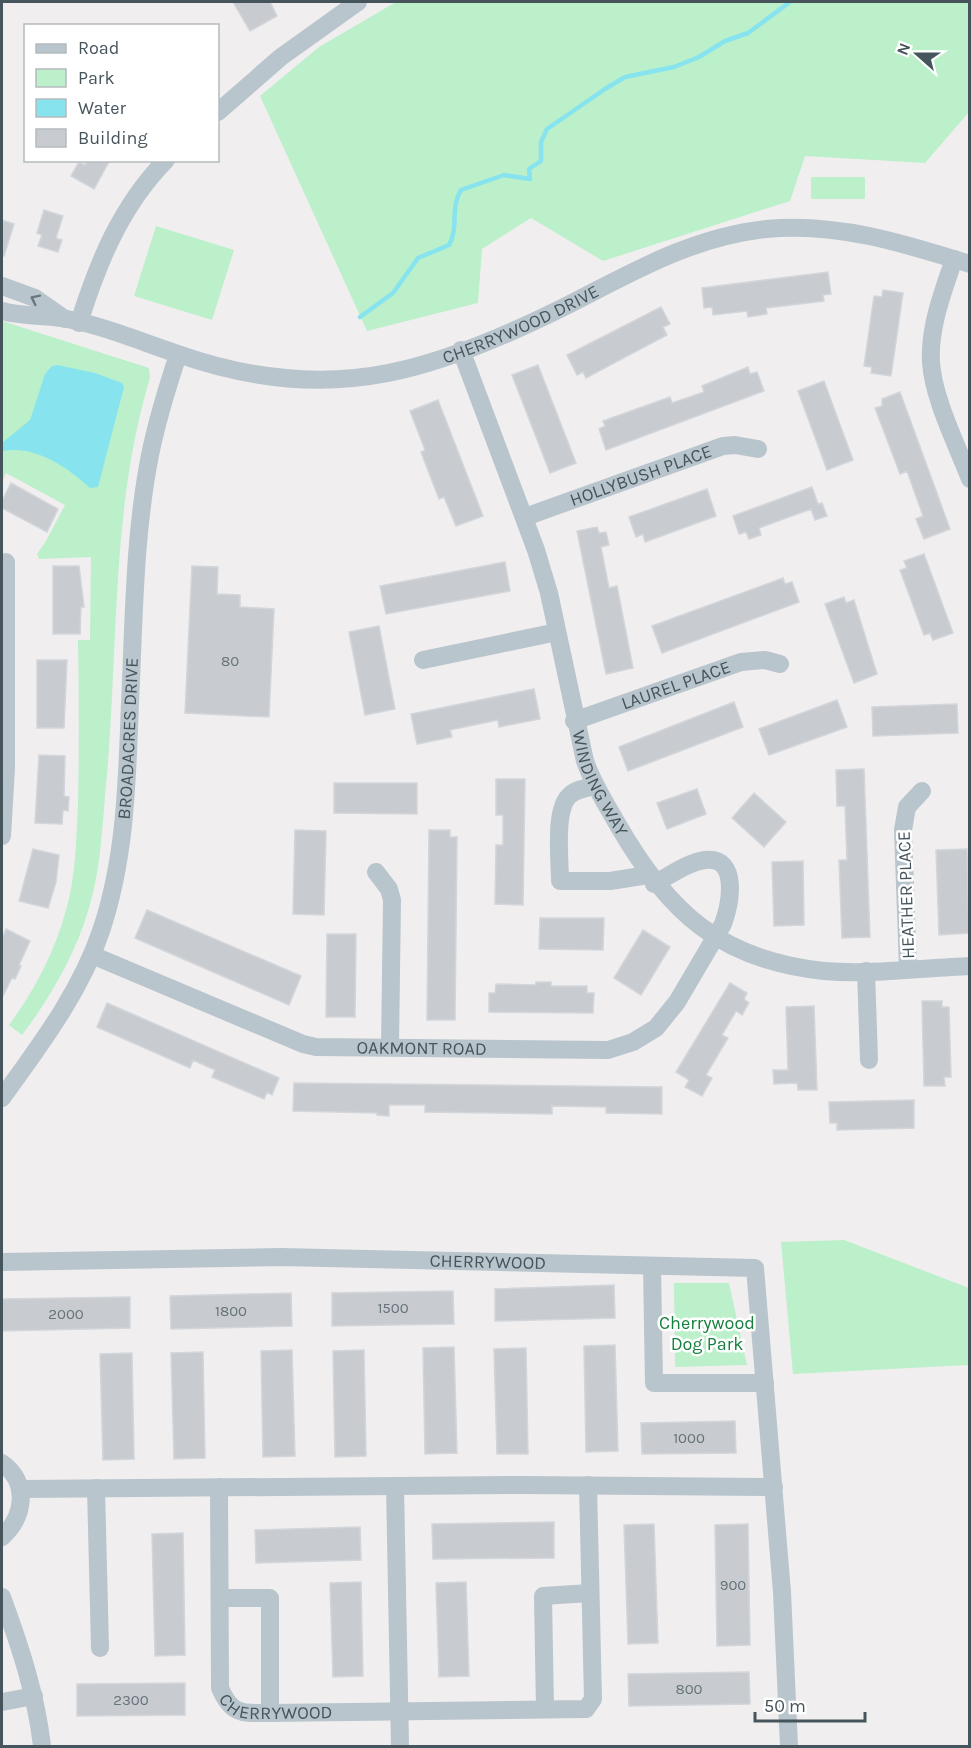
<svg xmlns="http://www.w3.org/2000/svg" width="971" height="1748" viewBox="0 0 971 1748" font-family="Karla,sans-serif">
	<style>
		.green { fill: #bbf0ca }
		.water { fill: #87e4ee }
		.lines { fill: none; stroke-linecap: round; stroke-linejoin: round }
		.stream { stroke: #87e4ee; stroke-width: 4.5 }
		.building { fill: #c8ccd1; stroke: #d2d5da; stroke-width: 1.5 }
		.minor { stroke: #b9c5cc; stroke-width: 18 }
		.oneway { stroke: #68767e }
		.labels { text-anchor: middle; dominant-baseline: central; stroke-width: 5; stroke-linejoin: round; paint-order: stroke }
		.number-label { font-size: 15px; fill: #667279 }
		.street-label { font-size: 18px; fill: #46545c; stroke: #fff }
		.park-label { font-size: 18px; fill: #15803e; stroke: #fff }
	</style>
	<rect width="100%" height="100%" fill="#f1eeef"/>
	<!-- green -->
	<path class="green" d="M396,2H969V112L925,163L805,156L790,201L603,261L531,218L482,249L478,303L367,331L260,96L319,47Z
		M811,177H865V199H811Z
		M156,226L234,250L212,320L134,296Z
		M2,321L149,368L150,378C110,510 119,649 106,785C102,827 101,871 88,911C75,955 50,998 22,1035L9,1025C34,991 55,952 66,910C76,877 76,840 78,805C79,750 79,695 78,640H90L91,557L39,559L37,554L46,541L65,505L6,473L2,482Z
		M844,1240L969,1288V1365L793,1374L781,1242Z
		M674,1283H729L747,1365L675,1367Z"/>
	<!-- water -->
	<path class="water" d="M57,365L95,373L122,383L124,387L98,487L90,488C66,466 35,445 2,451V443L30,420L45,374L52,366Z"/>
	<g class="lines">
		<!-- stream -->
		<path class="stream" d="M360,317L393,293L418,258L449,245C459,228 450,207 461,190L504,175L530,179L529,169L541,161V142L547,129L605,89L625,77L674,67L699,57L725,41L748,33L790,2"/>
	</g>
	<!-- building -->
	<path class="building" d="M233,2H270L277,16L250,31Z
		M87,160H110L94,189L71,176L79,162L85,165Z
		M44,210L63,216L56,238L62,240L58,252L38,246L42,235L37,233Z
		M2,220L14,224L4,256L2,255Z
		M828,272L831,294L823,295L824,301L766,308L767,314L748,317L747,311L713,315L712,307L704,308L702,288Z
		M883,290L903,293L891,376L871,373L872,367L864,366L874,296L882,297Z
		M661,307L670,324L663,327L667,335L586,378L583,372L577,375L567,355Z
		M538,365L576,463L550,473L512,375Z
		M748,367L750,374L757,372L764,391L606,450L599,429L605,426L603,421L670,397L672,403L704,392L702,386Z
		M824,381L853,460L827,470L798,391Z
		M900,392L950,529L924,539L916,519L923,516L907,471L900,474L875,408L882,406V399Z
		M438,400L483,516L456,526L444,497L439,499L421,452L425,450L410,411Z
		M11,483L58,509L47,532L2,508V501Z
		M812,487L818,504L822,503L827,516L815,520L811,509L759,528L761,535L749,539L746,532L739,534L733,516Z
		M707,489L716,516L645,542L643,534L636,537L629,517Z
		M597,527L599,533L606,532L609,545L601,547L609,588L617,586L633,668L606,674L577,531Z
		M924,554L953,633L933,640L930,633L924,635L900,570L907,568L904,561Z
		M505,562L510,591L386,614L380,586Z
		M53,566H79L84,607H81L80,634H53Z
		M192,566L218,567L217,594L240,595V607L274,609L269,717L185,713Z
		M783,578L785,584L792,582L799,602L662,653L652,626Z
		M844,597L846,603L854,600L877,674L854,683L825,604Z
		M379,626L395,709L365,715L349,632Z
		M37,660H67L64,728H37Z
		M534,689L540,719L499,727L498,720L450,730L452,737L417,744L411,714Z
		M837,700L847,727L769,755L759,729Z
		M734,702L743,727L628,771L619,747Z
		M957,704L958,733L873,736L872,707Z
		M39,755L65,756L64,796L69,797L68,811L63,810L62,824L35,823Z
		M864,769L870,937L842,938L839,860H847L845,806H837L836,770Z
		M496,779H525L523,905L495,904L496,845H503V815H496Z
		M334,783H417V814L334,813Z
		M697,789L706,814L667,829L657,803Z
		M754,793L786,822L764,847L732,818Z
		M295,830L326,831L324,915L293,914Z
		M429,830H450V837H457L455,1020H427Z
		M33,849L59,855L56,882L48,908L19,901Z
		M967,849L969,933L939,935L936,850Z
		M803,861L804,925L774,926L772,862Z
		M147,910L301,976L289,1005L135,938Z
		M540,918H604L603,950L539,949Z
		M6,929L30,941L19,965L21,966L15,979L12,978L2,998V939Z
		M643,930L670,947L641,995L614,978Z
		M327,934H356L355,1017H326Z
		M536,982H551V986H587V993H594L593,1013L489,1012V993H495L496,984L536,985Z
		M730,983L747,993L744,999L749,1003L742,1015L736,1011L722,1035L728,1038L706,1075L712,1078L702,1096L685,1087L689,1080L676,1072Z
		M922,1001H942V1007H949L951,1077H944L945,1086H924Z
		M107,1003L279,1078L272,1095L267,1092L264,1099L212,1077L215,1070L193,1060L190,1068L97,1027Z
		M814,1006L817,1090H798L797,1083L774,1084L773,1070H788L786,1007Z
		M294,1083L662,1087V1114L606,1113V1107L552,1106V1114L425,1112V1105H389V1116L377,1115V1113L293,1111Z
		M914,1100V1128L837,1130V1123H830L829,1102Z
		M614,1285L615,1318L495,1321V1289Z
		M453,1291L454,1324L332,1326V1293Z
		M291,1293L292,1326L171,1329L170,1296Z
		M130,1297V1328L2,1331V1299Z
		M615,1345L618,1451L586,1452L584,1346Z
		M454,1347L457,1453L425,1454L423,1348Z
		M526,1348L528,1454H497L494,1349Z
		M292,1350L295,1456L263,1457L261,1351Z
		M364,1350L366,1456L335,1457L333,1351Z
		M203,1352L205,1458L174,1459L171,1353Z
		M132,1353L134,1459L103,1460L100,1354Z
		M735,1421L736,1453L642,1454L641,1423Z
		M554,1522V1558L433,1559L432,1524Z
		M654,1524L658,1643L628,1644L624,1525Z
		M748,1524L750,1645L717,1646L715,1525Z
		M360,1527L361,1560L256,1563L255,1530Z
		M183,1533L185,1655L155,1656L152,1534Z
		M361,1582L363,1676L333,1677L330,1583Z
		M466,1582L469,1676L439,1677L436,1583Z
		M749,1672L750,1704L629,1706L628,1674Z
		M185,1683V1715L77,1716V1684Z"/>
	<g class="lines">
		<!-- minor -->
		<g class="minor">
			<path d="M218,112L281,57L358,2"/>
			<path d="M954,259C943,292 929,327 931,362C933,398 957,445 970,479"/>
			<path d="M2,286L35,298L65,319"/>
			<path id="s1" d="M2,311C23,317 45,315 67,319C104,326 142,342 178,354C246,378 317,387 388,373C445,362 516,331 568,305C633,272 692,237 766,229C836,222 903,243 970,264"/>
			<path d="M79,323C98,262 121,206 166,160"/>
			<path id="s2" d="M461,350L536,550L549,593L585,761C593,784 606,804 618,825C668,912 720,960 824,971C871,975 922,968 970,966"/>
			<path id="s3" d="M525,517L723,446L735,445L758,449"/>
			<path d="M423,660L557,632"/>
			<path id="s4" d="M574,721L741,662L765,660L780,664"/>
			<path d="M595,786C586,788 576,789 569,796C554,811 560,860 560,881H610L648,875"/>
			<path d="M2,836L6,768V562"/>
			<path d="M376,872L389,889L392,900L390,1047"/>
			<path id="s5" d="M92,955L303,1044L316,1047L608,1050L633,1042L656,1028L677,1002L723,924C730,905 740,856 705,860C688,862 669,876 654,884"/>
			<path d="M908,968L903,830L907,807L922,791"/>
			<path d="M866,971L869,1060"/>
			<path id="s6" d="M2,1098C40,1045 80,993 101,931C126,857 127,780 130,703C134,620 134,536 150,455C157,421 167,388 178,355"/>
			<path id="s7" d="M2,1262L281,1257L755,1268L782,1592L789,1746"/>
			<path d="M652,1266L654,1383H765"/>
			<path d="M2,1463C29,1482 25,1516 2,1537"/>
			<path d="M395,1486L400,1746"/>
			<path id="s8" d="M219,1487L220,1688C232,1716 243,1713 270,1713L586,1709L593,1699L588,1485"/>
			<path d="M96,1488L100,1648"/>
			<path d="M21,1489L522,1485L774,1487"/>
			<path d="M2,1597C20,1646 36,1694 42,1746"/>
			<path d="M221,1598H270V1713"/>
			<path d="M2,1702L34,1696"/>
			<path d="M545,1709L543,1596L590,1593"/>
		</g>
	</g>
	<!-- one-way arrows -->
	<defs><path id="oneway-chevron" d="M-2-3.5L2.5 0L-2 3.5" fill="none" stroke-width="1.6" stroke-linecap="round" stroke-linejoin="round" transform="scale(1.5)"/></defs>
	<use class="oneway" href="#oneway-chevron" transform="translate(35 299) rotate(-154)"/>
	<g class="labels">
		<!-- number labels -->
		<g class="number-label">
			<text x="230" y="661">80</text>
			<text x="393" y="1308">1500</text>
			<text x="231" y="1311">1800</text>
			<text x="66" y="1314">2000</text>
			<text x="689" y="1438">1000</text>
			<text x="733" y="1585">900</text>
			<text x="689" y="1689">800</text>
			<text x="131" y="1700">2300</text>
		</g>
		<!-- street labels -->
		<g class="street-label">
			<text stroke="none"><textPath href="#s1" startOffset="537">CHERRYWOOD DRIVE</textPath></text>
			<text stroke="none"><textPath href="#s3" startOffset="123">HOLLYBUSH PLACE</textPath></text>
			<text stroke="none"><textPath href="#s4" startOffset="108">LAUREL PLACE</textPath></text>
			<text stroke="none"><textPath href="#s6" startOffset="390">BROADACRES DRIVE</textPath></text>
			<text stroke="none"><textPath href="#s2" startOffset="456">WINDING WAY</textPath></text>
			<text transform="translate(906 895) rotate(-92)">HEATHER PLACE</text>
			<text stroke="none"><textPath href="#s5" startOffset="348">OAKMONT ROAD</textPath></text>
			<text stroke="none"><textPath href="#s7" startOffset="486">CHERRYWOOD</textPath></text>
			<text stroke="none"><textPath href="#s8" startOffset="267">CHERRYWOOD</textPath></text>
		</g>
		<!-- park labels -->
		<g class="park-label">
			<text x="707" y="1323">Cherrywood<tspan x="707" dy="21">Dog Park</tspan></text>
		</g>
	</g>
	<!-- border -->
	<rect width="971" height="1748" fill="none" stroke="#46545c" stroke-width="6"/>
	<!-- legend -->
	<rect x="24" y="24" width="195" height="138" fill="#ffffff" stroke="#b5bbbe" stroke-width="1.5"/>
	<rect x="36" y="44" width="30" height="9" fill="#b9c5cc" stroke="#b5bbbe" stroke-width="1.5"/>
	<text x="78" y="54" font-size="18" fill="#46545c">Road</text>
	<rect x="36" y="69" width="30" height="18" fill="#bbf0ca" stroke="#b5bbbe" stroke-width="1.5"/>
	<text x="78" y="84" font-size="18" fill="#46545c">Park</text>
	<rect x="36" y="99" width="30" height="18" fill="#87e4ee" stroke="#b5bbbe" stroke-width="1.5"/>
	<text x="78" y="114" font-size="18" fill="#46545c">Water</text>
	<rect x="36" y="129" width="30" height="18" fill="#c8ccd1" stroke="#b5bbbe" stroke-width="1.5"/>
	<text x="78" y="144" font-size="18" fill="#46545c">Building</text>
	<!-- north arrow -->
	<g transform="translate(917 54) rotate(291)" stroke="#ffffff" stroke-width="4.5" paint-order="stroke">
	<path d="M0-4.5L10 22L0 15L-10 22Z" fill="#46545c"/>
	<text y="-9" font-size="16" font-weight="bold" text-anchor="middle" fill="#46545c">N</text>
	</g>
	<!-- scale -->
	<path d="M755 1712v9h110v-9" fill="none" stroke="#46545c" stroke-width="3"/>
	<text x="764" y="1712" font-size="18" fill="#46545c" stroke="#ffffff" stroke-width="4.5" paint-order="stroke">50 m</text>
</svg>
